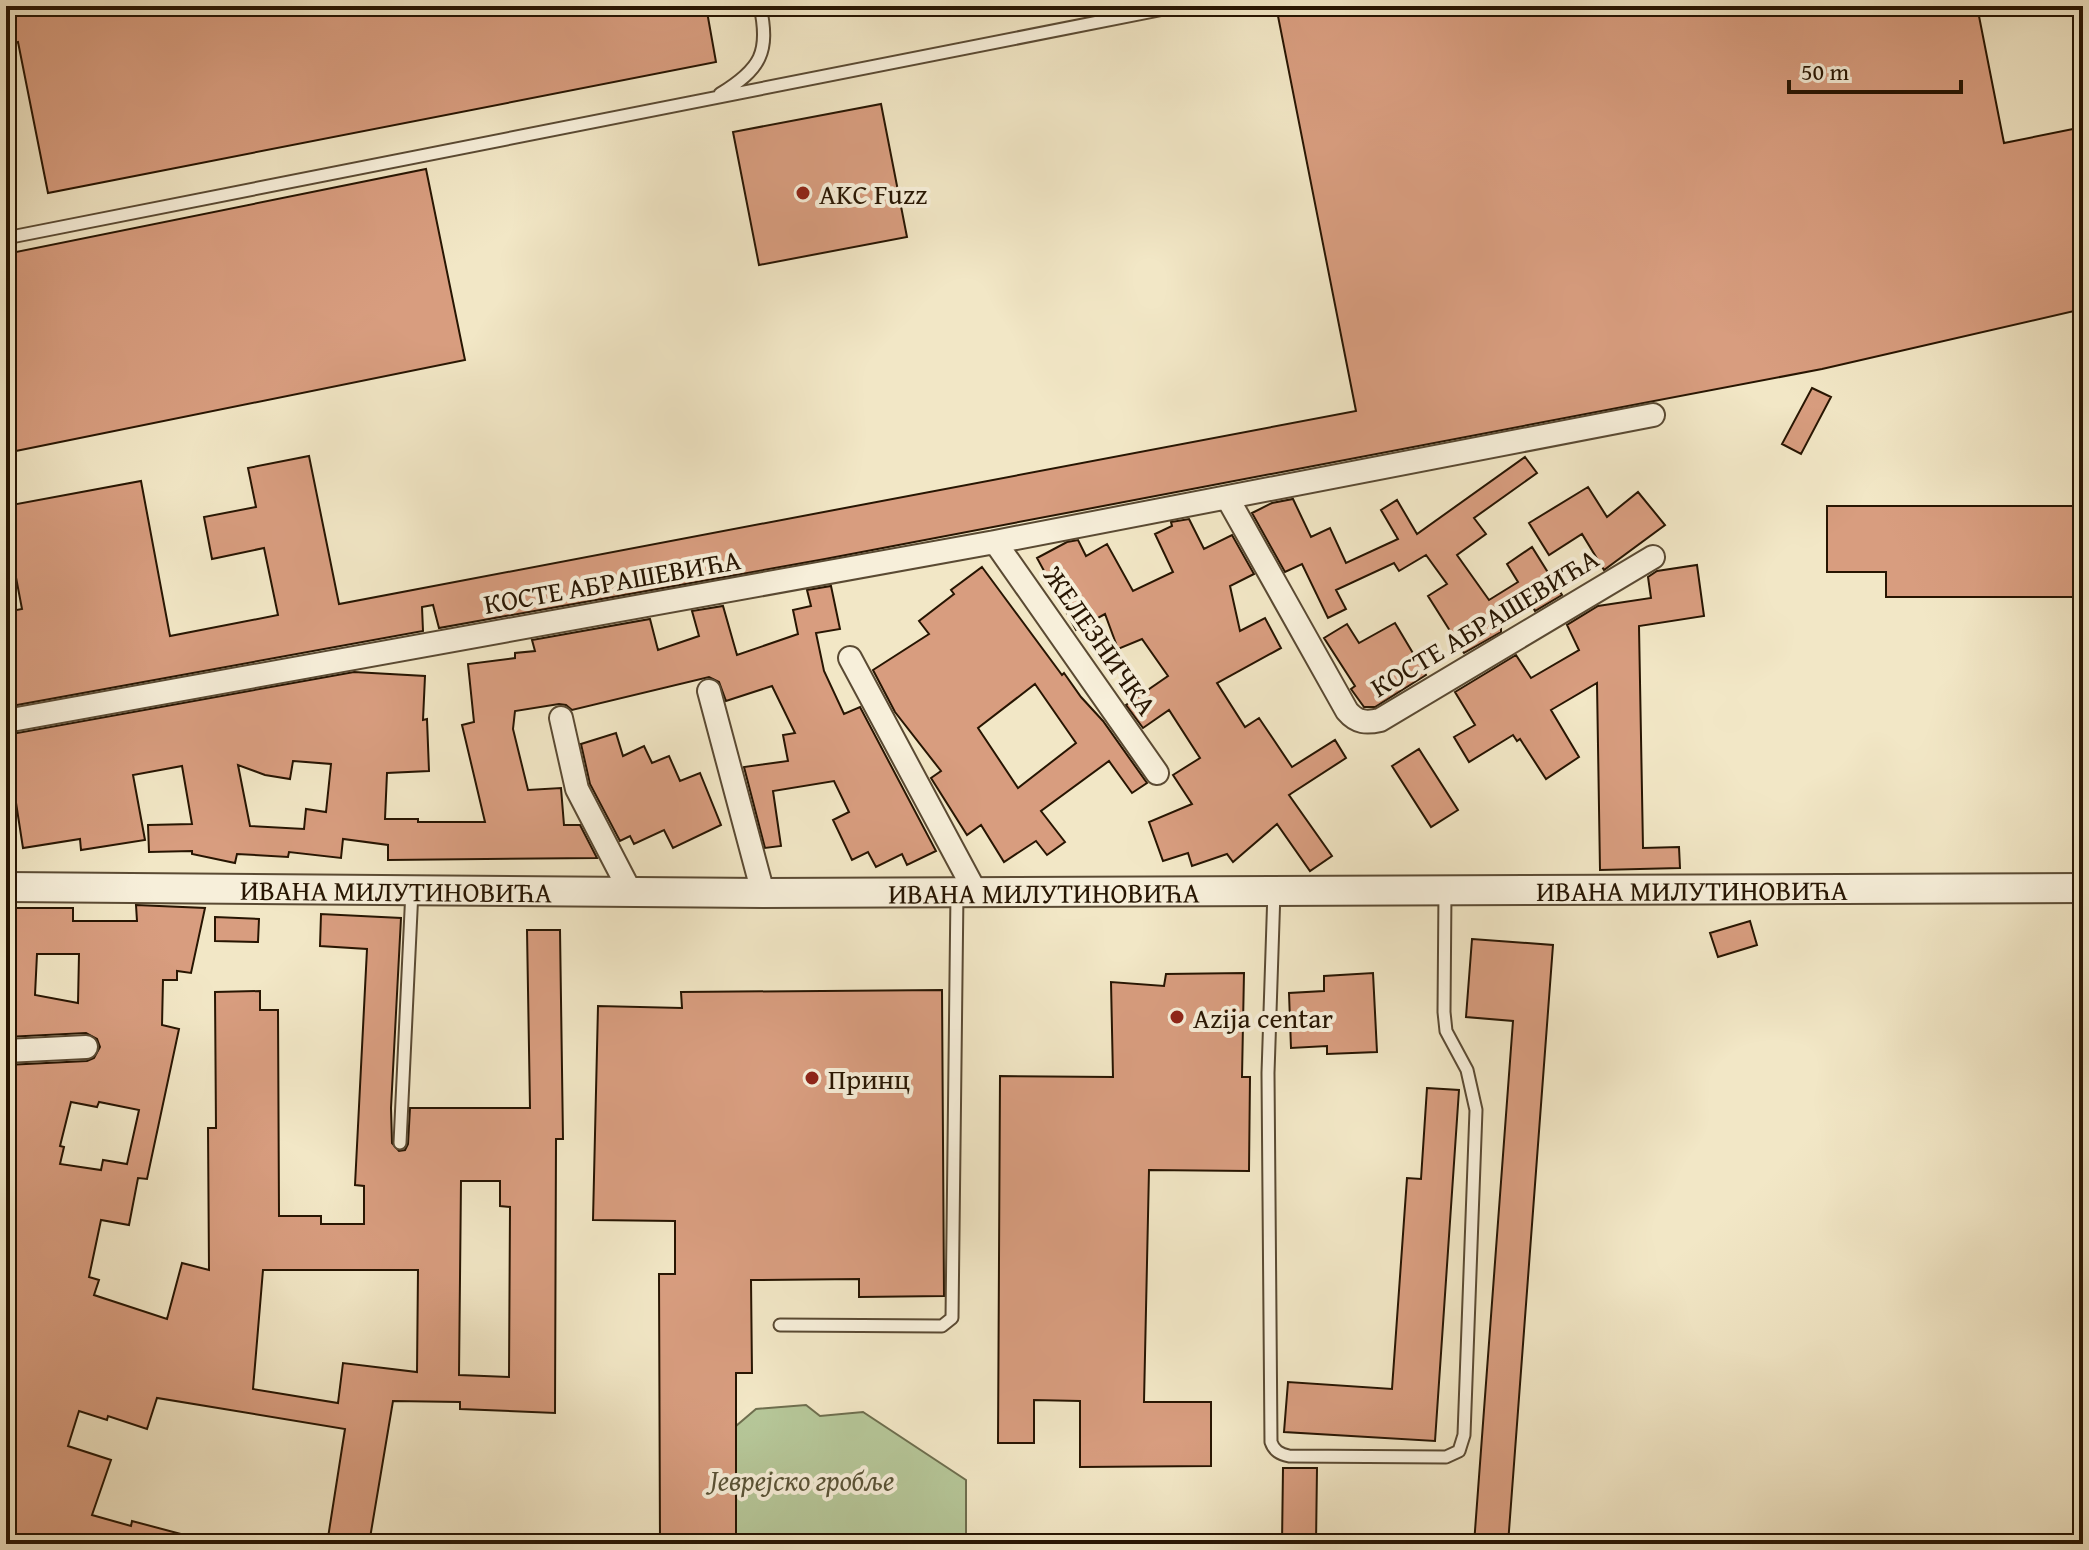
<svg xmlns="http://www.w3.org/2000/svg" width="2089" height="1550" viewBox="0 0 2089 1550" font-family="'Gentium Book Plus',serif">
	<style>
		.green { fill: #b6c799; stroke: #6e6e4e; stroke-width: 2 }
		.building { fill: #d89d7f; stroke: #271502; stroke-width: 2; fill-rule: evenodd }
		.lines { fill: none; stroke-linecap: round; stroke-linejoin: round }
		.service-casing { stroke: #5a4a33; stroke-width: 15 }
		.minor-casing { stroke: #5a4a33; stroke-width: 26 }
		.tertiary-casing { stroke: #5a4a33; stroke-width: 32 }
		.service { stroke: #f7efda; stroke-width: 11 }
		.minor { stroke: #f7efda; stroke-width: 22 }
		.tertiary { stroke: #f7efda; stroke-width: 28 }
		.poi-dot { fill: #8f2418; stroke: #f7efda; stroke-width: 3 }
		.labels { text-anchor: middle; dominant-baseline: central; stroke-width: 8; stroke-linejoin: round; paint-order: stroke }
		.poi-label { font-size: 28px; fill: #271502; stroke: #f7efda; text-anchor: start }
		.street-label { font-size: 28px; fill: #271502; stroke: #f7efda }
		.park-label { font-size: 28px; font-style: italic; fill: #595337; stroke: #f7efda }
	</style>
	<rect width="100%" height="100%" fill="#f2e7c6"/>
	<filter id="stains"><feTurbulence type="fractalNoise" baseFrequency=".0025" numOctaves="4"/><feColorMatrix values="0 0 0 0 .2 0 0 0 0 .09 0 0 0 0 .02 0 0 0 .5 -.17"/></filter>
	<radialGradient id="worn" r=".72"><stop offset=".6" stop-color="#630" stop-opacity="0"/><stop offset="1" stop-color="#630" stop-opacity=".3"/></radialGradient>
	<!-- green -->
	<path class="green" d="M806,1405L820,1416L863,1412L966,1480V1544H736V1426L756,1409Z"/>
	<!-- building -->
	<path class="building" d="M6,6H706L716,62L48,193L18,42L6,45Z
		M1276,6H1977L2004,143L2083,127V309L1822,369L825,559L439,628L433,605L422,607L423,631L6,707V612L22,609L6,525V506L141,481L170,636L278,615L264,548L212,559L204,517L256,507L248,468L309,456L339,604L1356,411Z
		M881,104L907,237L759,265L733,132Z
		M426,169L465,360L6,453V254Z
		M1812,388L1831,397L1801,454L1782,444Z
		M1525,457L1537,473L1474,518L1486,534L1457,555L1489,600L1518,582L1507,564L1532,547L1562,595L1535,611L1533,607L1501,627V632L1464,653L1428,596L1447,584L1426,555L1399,571L1394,563L1336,590L1346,609L1328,618L1302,564L1285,572L1252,513L1272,503L1293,499L1311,537L1330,528L1346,563L1398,539L1381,510L1397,500L1417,534Z
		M1588,487L1607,517L1638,492L1665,525L1604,570L1582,534L1549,555L1529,523Z
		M1827,506H2083V597H1886V572H1827Z
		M1189,519L1204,549L1232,535L1254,574L1230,586L1240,631L1265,618L1281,648L1217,683L1245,727L1259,718L1292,767L1335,740L1346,758L1289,795L1332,856L1310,871L1277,824L1233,862L1227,854L1192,866L1188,853L1163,861L1149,822L1192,804L1173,775L1200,758L1169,710L1143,728L1126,705L1168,676L1142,639L1118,649L1105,614L1076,630L1037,558L1067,542L1078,540L1086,556L1107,544L1133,591L1173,572L1155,534L1172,526L1171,522Z
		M1697,565L1704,616L1639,626L1643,848L1679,847L1680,868L1600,870L1597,683L1551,710L1579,757L1546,779L1520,739L1517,741L1513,735L1469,762L1454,737L1475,725L1455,692L1516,655L1531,678L1579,650L1567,625L1598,606L1651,598L1648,577L1657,571Z
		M982,567L1062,675L1064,673L1081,697L1103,721L1147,783L1132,793L1109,761L1041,811L1065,842L1047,855L1036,841L1004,862L981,825L967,835L931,778L941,771L895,712L873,670L929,634L919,621L954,594L951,590ZM1035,684L1076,743L1018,788L978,728Z
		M831,586L840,629L816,633L824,671L844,714L860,707L936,851L907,865L902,854L876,867L868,852L852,860L833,820L849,812L834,781L773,791L781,846L765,848L744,767L788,761L783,735L795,733L772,686L726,701L719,682L709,677L572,710L566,705L559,704L515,711L513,729L528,790L561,788L564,825H580L597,858L388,860V845L343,839L341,858L289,852L288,857L237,854L235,863L192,854V851L149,852L148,825L192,824L182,766L133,775L145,840L81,850L80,839L23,848L12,777L6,778V735L354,672L425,676L423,720L427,719L429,771L387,773L385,819H418V822H485L462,725L474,722L468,664L515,658V653L535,651L532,640L650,619L658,650L699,636L692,611L723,606L737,655L798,634L793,610L811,606L807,590ZM293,761L331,764L326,812L306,809L304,829L250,826L238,765L265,775L290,779Z
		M1395,623L1426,675L1375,707H1364L1351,689L1355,686L1324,638L1347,624L1359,643Z
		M616,733L623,756L644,746L652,763L669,756L680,781L700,773L721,825L673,848L664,830L634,844L630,836L620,841L590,784L581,744Z
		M1419,749L1458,810L1431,827L1392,766Z
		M136,905L205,908L191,973L177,971V980H163L162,1025L179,1029L147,1179L138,1178L129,1225L101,1220L89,1277L99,1280L94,1295L167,1319L182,1263L209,1270L208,1128H216L215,992L260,991V1010H278L279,1216H321V1224H364V1186L355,1185L367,949L320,946L321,914L401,918L391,1108L392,1143L399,1151L405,1150L408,1144L410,1108H530L527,930H560L563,1139H556L555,1413L460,1409V1402L393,1401L369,1544H327L345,1429L157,1398L147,1429L108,1416L107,1420L79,1411L68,1446L111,1460L92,1515L131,1526L132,1521L196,1538L195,1544H6V1065L87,1061L94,1058L100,1047L97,1039L86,1033L6,1037V908H73V921H137ZM37,954H79L78,1003L35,995ZM71,1102L97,1107L99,1102L139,1110L127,1164L103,1160L101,1170L60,1164L64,1147L60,1146ZM461,1181H500V1206L510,1207L509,1377L459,1375ZM263,1270H418L417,1372L343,1363L338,1403L253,1389Z
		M215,917L259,919L258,942L215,941Z
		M1750,921L1757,945L1718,957L1710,933Z
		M1472,939L1553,945L1508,1544H1474L1513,1021L1466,1017Z
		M1244,973L1242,1077H1250L1249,1171L1149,1170L1144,1402H1211V1466L1080,1467V1401L1034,1400V1443H998L1000,1076L1113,1077L1111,982L1164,986L1166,974Z
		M1373,973L1377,1052L1327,1054V1046L1291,1048L1289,993L1324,991V976Z
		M942,990L944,1296L859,1297V1279L751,1280L752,1373H736V1544H660L659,1274H675V1221L593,1220L598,1006L682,1008L681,992Z
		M1427,1088L1459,1090L1435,1441L1284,1432L1288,1382L1392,1389L1407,1178L1421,1179Z
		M1283,1468H1317L1316,1544H1282Z"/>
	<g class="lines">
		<defs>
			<path id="service" d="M720,94C761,69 770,52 760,6
				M6,238L1179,6
				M1274,891L1268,1073L1271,1442C1274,1451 1280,1454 1289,1456L1446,1457L1459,1451L1464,1435L1476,1110L1467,1070L1446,1031L1444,1012L1445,891
				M400,1143L412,890
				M780,1325L942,1326L952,1318L957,892"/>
			<path id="minor" d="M1228,499L1347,711C1357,723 1367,723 1380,720L1653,557
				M995,542L1157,773
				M850,658L975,891
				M709,691L763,893
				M561,718L577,789L630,891
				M6,721L995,542L1653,415
				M6,1051L86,1047"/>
			<g id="tertiary">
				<path id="s1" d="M6,887L763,893L2083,888"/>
			</g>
		</defs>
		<!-- service casing -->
		<use href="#service" class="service-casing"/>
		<!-- minor casing -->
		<use href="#minor" class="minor-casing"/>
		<!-- tertiary casing -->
		<use href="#tertiary" class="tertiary-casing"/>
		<!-- service -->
		<use href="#service" class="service"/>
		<!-- minor -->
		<use href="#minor" class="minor"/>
		<!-- tertiary -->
		<use href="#tertiary" class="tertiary"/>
	</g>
	<!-- markers -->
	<g class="poi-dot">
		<circle cx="803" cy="193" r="8"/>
		<circle cx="1177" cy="1017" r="8"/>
		<circle cx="812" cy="1078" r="8"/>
	</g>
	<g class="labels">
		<!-- poi labels -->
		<g class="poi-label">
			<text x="819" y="193">AKC Fuzz</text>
			<text x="1193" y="1017">Azija centar</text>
			<text x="828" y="1078">Принц</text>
		</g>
		<!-- street labels -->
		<g class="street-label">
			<text transform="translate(612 581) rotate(-10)">КОСТЕ АБРАШЕВИЋА</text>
			<text transform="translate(1484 622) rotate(-31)">КОСТЕ АБРАШЕВИЋА</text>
			<text transform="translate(1101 640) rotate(55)">ЖЕЛЕЗНИЧКА</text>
			<text stroke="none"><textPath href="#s1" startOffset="390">ИВАНА МИЛУТИНОВИЋА</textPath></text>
			<text stroke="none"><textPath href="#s1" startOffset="1686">ИВАНА МИЛУТИНОВИЋА</textPath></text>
			<text stroke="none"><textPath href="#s1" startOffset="1038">ИВАНА МИЛУТИНОВИЋА</textPath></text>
		</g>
		<!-- park labels -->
		<g class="park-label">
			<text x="802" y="1479">Јеврејско гробље</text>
		</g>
	</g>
	<!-- margin -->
	<rect width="2089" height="1550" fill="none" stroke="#f2e7c6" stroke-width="32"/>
	<rect x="8" y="8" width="2073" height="1534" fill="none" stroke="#271502" stroke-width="4"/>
	<rect x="16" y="16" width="2057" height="1518" fill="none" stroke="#271502" stroke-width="2"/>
	<!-- scale -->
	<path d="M1789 80v12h172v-12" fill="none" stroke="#271502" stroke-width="4"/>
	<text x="1801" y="80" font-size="24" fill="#271502" stroke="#f7efda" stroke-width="6" paint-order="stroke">50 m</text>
	<rect width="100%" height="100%" filter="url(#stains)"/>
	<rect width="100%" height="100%" fill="url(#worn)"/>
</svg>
